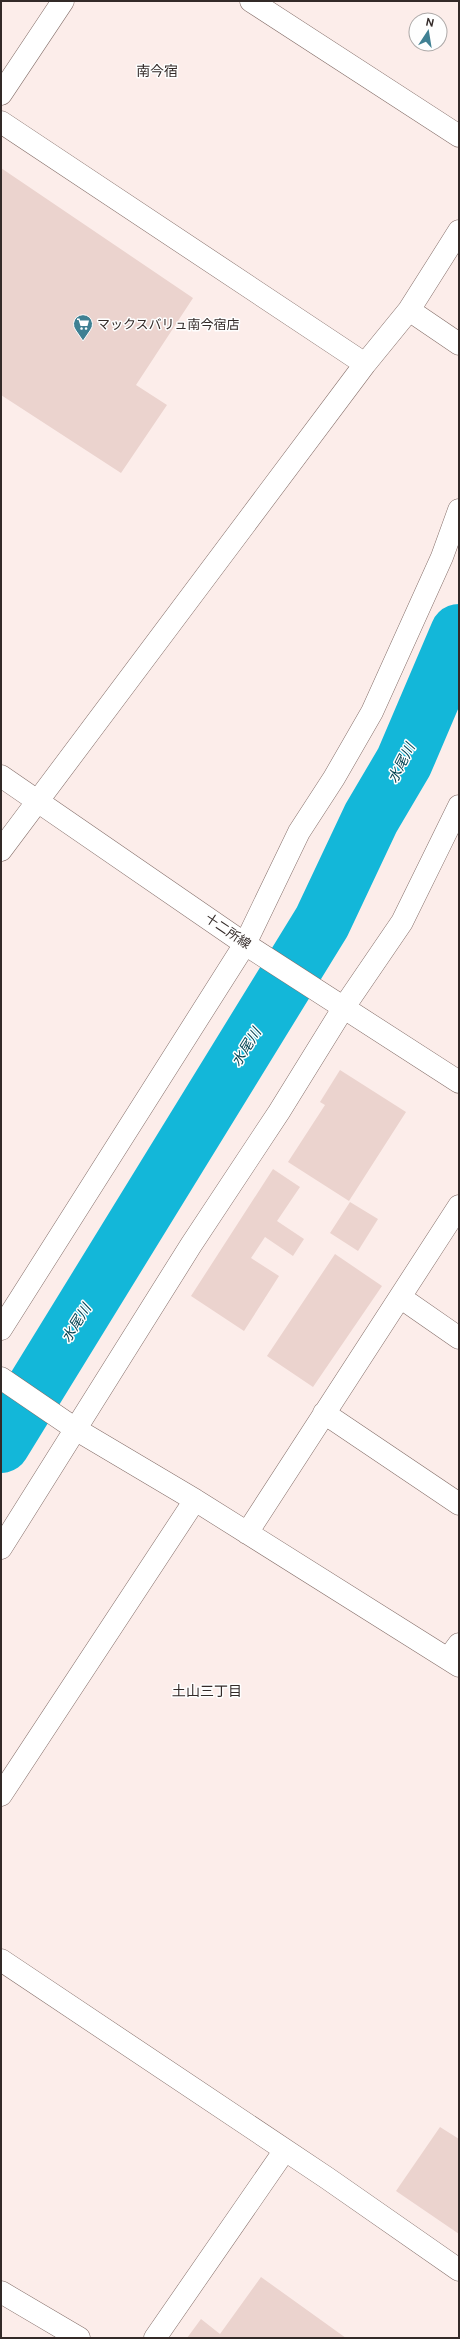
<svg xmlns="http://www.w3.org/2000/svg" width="460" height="2339" viewBox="0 0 460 2339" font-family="'DM Sans','Noto Sans JP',sans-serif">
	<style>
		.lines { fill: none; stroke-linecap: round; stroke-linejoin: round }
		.river { stroke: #13b7d9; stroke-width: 58 }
		.building { fill: #ebd3ce }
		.minor-casing { stroke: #856f6a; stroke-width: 23 }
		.tertiary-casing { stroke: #856f6a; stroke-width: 23 }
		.minor { stroke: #fff; stroke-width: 22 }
		.tertiary { stroke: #fff; stroke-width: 22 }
		.labels { text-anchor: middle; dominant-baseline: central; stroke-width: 3; stroke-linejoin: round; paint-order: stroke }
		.poi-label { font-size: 13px; fill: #332a28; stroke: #fefefe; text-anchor: start }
		.street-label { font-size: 13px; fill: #332a28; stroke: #fefefe }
		.neighbourhood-label { font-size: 14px; fill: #332a28; stroke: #fefefe }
		.water-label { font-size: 14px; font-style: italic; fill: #044453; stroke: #fefefe }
	</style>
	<rect width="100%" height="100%" fill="#fcedea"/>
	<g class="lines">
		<!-- river -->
		<path class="river" d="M1,1444L322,922L371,818L404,762L459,633"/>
	</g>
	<!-- building -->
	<path class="building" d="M1,168L193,298L136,385L167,405L121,473L1,395Z
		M340,1070L406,1112L349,1201L288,1162L325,1105L320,1102Z
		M273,1169L300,1187L277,1221L304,1239L293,1256L265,1237L251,1258L279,1276L244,1331L191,1296Z
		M350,1202L378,1219L358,1251L330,1233Z
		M335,1254L382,1286L313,1387L267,1356Z
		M440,2127L459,2139V2234L396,2191Z
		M261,2277L346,2338H187L201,2319L220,2334Z"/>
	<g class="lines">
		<defs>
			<path id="minor" d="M251,1L459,136
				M1,94L63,1
				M1,122L365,364
				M409,310L459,344
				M1,850L365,364L409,310L459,231
				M400,1297L459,1338
				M1,1329L245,944L299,832L334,778L372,712L442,557L459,510
				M1,1378L77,1430L195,1500L459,1666
				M324,1413L459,1504
				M247,1533L459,1206
				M1,1548L191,1245L279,1112L344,1007L402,922L459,806
				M448,1659L459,1644
				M1,1795L195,1500
				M1,1960L327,2178L459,2270
				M1,2292L79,2338
				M155,2338L285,2150"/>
			<path id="tertiary" d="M1,776L245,944L459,1082"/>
		</defs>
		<!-- minor casing -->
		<use href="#minor" class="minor-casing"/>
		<!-- tertiary casing -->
		<use href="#tertiary" class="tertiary-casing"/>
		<!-- minor -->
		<use href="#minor" class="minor"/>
		<!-- tertiary -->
		<use href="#tertiary" class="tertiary"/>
	</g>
	<!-- icons -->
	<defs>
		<symbol id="supermarket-pin" viewBox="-11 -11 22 30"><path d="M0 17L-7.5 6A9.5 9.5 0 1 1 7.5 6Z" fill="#3f8093" stroke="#fefefe"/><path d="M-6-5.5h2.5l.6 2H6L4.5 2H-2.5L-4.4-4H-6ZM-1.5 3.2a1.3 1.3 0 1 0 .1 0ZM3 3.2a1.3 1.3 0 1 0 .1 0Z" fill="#fff"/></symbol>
	</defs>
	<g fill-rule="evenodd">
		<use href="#supermarket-pin" x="72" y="313" width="22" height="30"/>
	</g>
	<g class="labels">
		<!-- poi labels -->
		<g class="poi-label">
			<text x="97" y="324">マックスバリュ南今宿店</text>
		</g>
		<!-- street labels -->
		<g class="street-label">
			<text transform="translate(228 931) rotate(34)">十二所線</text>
		</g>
		<!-- neighbourhood labels -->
		<g class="neighbourhood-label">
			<text x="157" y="71">南今宿</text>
			<text x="207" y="1691">土山三丁目</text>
		</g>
		<!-- water labels -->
		<g class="water-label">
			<text transform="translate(401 763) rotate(-63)">水尾川</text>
			<text transform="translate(246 1047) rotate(-58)">水尾川</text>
			<text transform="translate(76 1323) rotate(-58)">水尾川</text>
		</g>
	</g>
	<!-- border -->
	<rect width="460" height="2339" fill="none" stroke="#332a28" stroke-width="4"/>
	<!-- north arrow -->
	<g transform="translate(428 32) rotate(12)"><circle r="19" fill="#fefefe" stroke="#ada9a8"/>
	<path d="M0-3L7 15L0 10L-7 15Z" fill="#3f8093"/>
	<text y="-6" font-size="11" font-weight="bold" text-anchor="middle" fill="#332a28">N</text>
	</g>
</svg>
